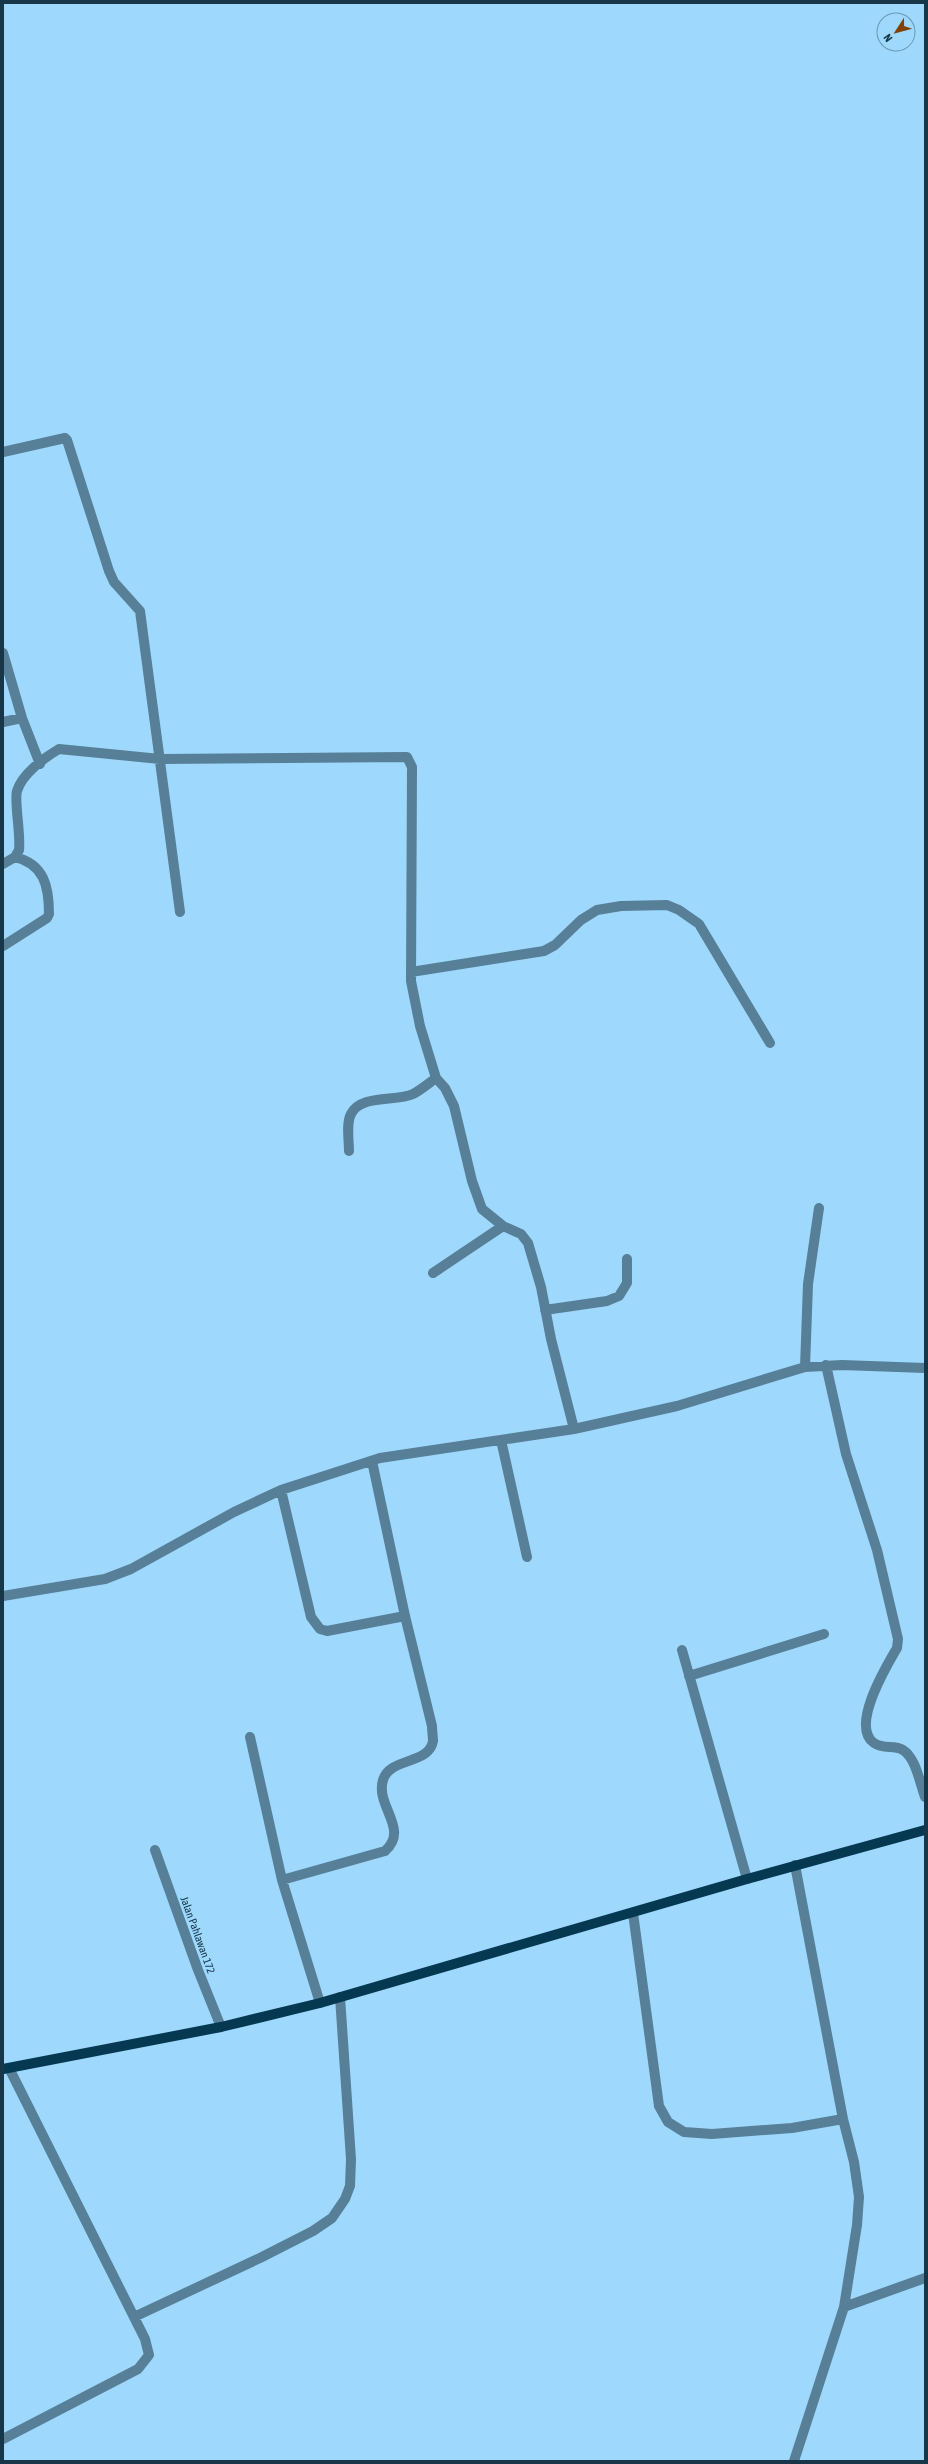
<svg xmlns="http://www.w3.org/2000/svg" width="928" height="2464" viewBox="0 0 928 2464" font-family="'Asap Condensed',sans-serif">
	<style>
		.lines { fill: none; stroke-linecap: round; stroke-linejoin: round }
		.minor { stroke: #577f97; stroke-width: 10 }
		.major { stroke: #053951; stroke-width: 10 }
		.labels { text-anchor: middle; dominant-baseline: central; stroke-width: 4; stroke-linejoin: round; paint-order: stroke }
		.street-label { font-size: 11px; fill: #173648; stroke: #9ed9fd }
	</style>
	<rect width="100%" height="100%" fill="#9ed9fd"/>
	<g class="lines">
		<!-- minor -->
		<path class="minor" d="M3,452L65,438L67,440L109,571L114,582L140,611L180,912
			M3,653L22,718L40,764
			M3,722L22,718
			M3,864L15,857L19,850C21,835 14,801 17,791C22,774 45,757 59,749L160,759L407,757L412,767L411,981L420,1026L436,1078L445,1088L454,1106L472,1181L482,1209L503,1226L521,1234L528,1243L541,1287L551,1339L574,1429
			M3,946L47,918L49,914C49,886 44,864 15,857
			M411,972L544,951L555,945L581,920L597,910L621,906L667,905L679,910L699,924L770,1043
			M349,1151C349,1141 346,1123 351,1114C361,1094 396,1102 413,1094C421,1090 429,1083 436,1078
			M433,1273L503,1226
			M545,1310L607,1301L619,1296L627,1283V1259
			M826,1365L846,1454L877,1550L898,1639L897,1648C886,1667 850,1726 874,1743C884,1750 894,1744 903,1750C916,1758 920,1784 925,1797
			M805,1367L808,1284L819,1208
			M501,1440L527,1557
			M281,1490L311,1617L320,1629L327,1631L405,1616
			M3,1596L105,1579L131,1569L234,1512L281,1490L380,1458L574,1429L677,1406L805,1367L842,1365L925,1368
			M682,1650L747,1879
			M689,1676L824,1634
			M250,1737L282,1880L320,2003
			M155,1850L198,1970L221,2027
			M282,1880L385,1851C410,1829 375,1806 383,1780C390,1757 429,1765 433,1741C433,1737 432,1731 432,1726L405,1616L372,1461
			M633,1913L659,2106L668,2122L684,2132L712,2134L792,2128L843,2119
			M844,2307L925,2278
			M134,2317L260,2258L313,2231L332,2218L345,2199L350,2186L351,2159L340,1997
			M3,2439L138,2369L149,2355L145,2339L10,2070
			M794,2461L844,2307L857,2225L859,2197L854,2162L843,2119L795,1865"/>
		<!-- major -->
		<path class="major" d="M3,2069L221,2027L320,2003L747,1879L925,1830"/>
	</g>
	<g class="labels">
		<!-- street labels -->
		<g class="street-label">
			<text transform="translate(198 1935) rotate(70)">Jalan Pahlawan 172</text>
		</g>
	</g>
	<!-- border -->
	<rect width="928" height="2464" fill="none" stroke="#173648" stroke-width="8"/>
	<!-- north arrow -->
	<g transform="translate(896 32) rotate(234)"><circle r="19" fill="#9ed9fd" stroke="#6898b5"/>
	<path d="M0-3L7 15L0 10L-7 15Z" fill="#824206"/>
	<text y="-6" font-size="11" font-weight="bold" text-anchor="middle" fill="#173648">N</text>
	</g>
</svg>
